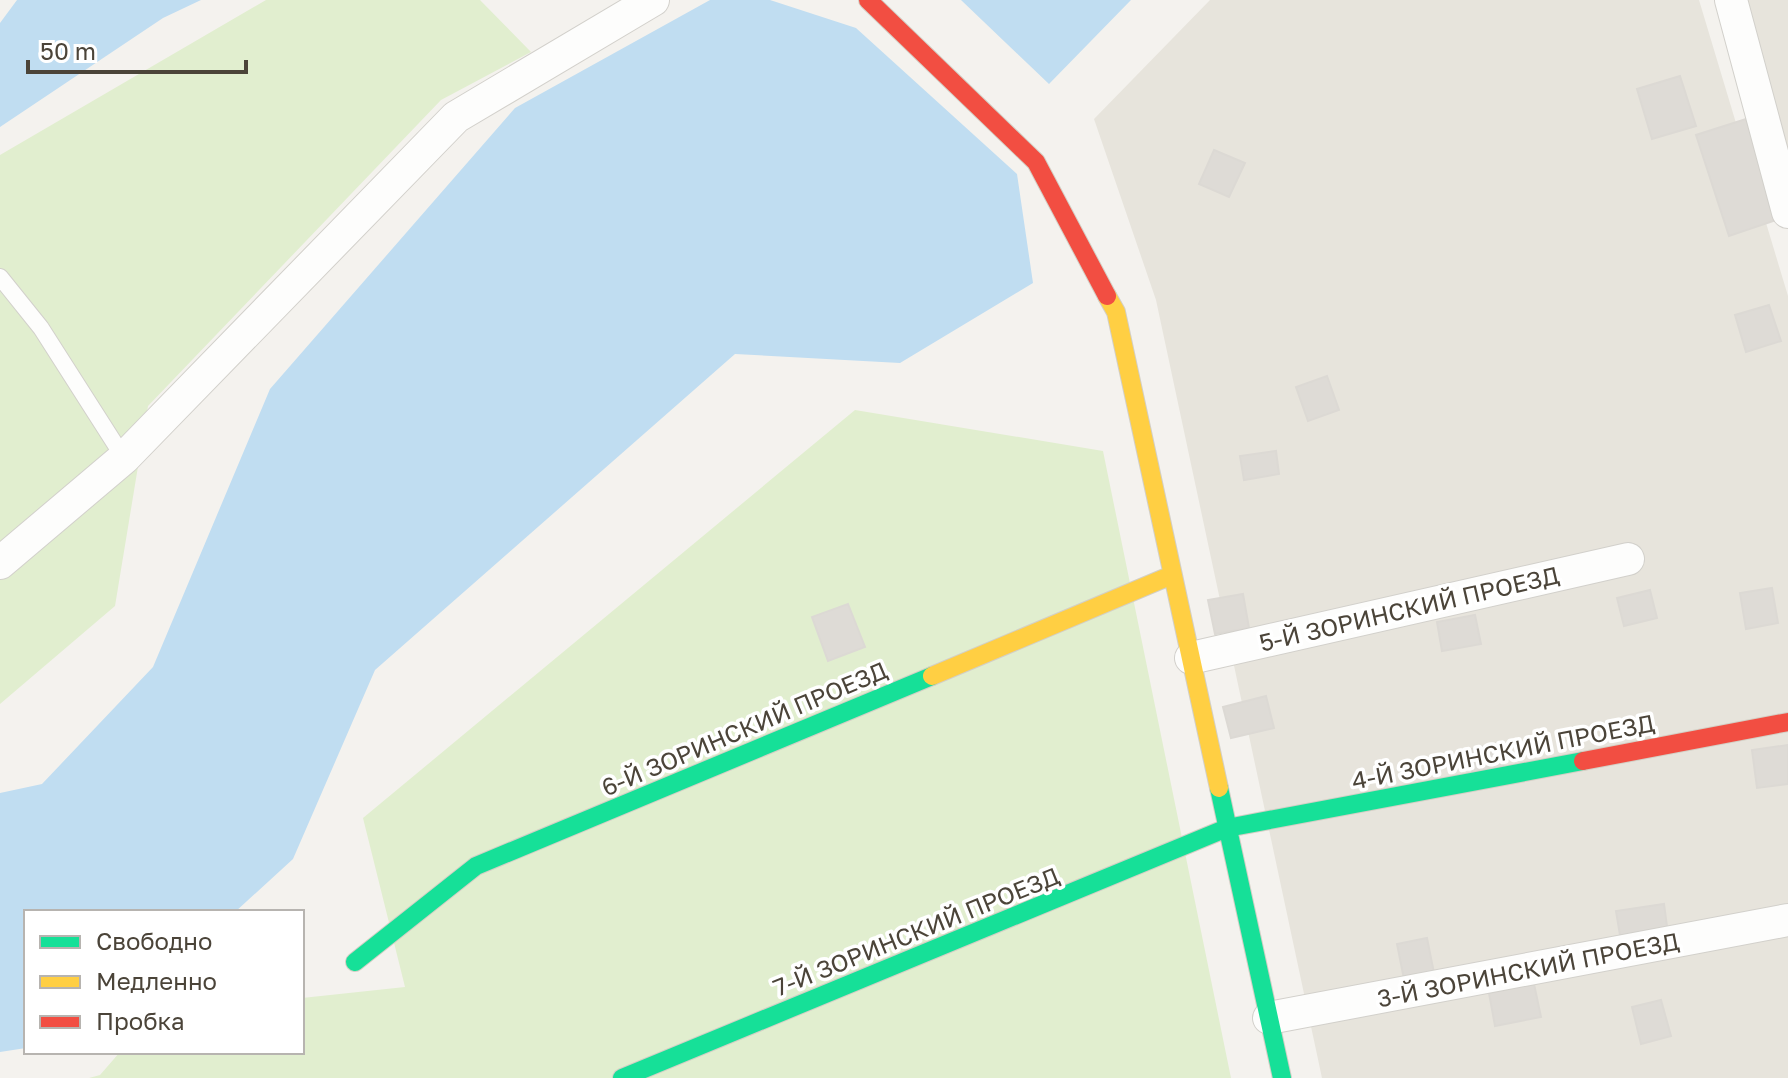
<svg xmlns="http://www.w3.org/2000/svg" width="1788" height="1078" viewBox="0 0 1788 1078" font-family="'Golos Text',sans-serif">
	<style>
		.residential { fill: #e7e4dc }
		.green { fill: #e1eecf }
		.water { fill: #c0ddf1 }
		.building { fill: #dedbd6; stroke: #dcd9d4; stroke-width: 2 }
		.lines { fill: none; stroke-linecap: round; stroke-linejoin: round }
		.lane-casing { stroke: #d2d0cb; stroke-width: 18 }
		.street-casing { stroke: #d2d0cb; stroke-width: 34 }
		.fast-casing { stroke: #d3cfc5; stroke-width: 20 }
		.slow-casing { stroke: #d3cfc5; stroke-width: 20 }
		.jam-casing { stroke: #d3cfc5; stroke-width: 20 }
		.lane { stroke: #fdfdfc; stroke-width: 16 }
		.street { stroke: #fdfdfc; stroke-width: 32 }
		.fast { stroke: #16e098; stroke-width: 18 }
		.slow { stroke: #ffcf43; stroke-width: 18 }
		.jam { stroke: #f24e42; stroke-width: 18 }
		.labels { text-anchor: middle; dominant-baseline: central; stroke-width: 7; stroke-linejoin: round; paint-order: stroke }
		.street-label { font-size: 24px; fill: #4b4439; stroke: #fff }
	</style>
	<rect width="100%" height="100%" fill="#f4f2ee"/>
	<!-- residential -->
	<path class="residential" d="M1210,0H1699L1788,296V1078H1322L1156,300L1094,119Z
		M1742,0H1788V164Z"/>
	<!-- green -->
	<path class="green" d="M266,0H480L531,52L441,100L148,406L115,606L0,704V155Z
		M855,410L1103,451L1231,1078H89L100,1075L120,1052H302V998L405,987L363,818Z"/>
	<!-- water -->
	<path class="water" d="M17,0H201L163,18L0,127V23Z
		M710,0H770L856,28L1017,174L1033,283L900,363L735,354L375,670L293,859L235,912H26V1048L0,1052V793L42,784L153,667L270,389L515,108Z
		M961,0H1131L1049,84Z"/>
	<!-- building -->
	<path class="building" d="M1680,76L1696,126L1652,139L1637,89Z
		M1746,119L1779,219L1729,236L1696,135Z
		M1214,150L1245,163L1229,197L1199,184Z
		M1769,305L1781,341L1746,352L1735,315Z
		M1327,376L1339,410L1308,421L1296,387Z
		M1276,451L1279,474L1244,480L1240,456Z
		M1772,588L1778,623L1746,629L1740,593Z
		M1650,590L1657,618L1624,626L1617,598Z
		M1243,594L1249,628L1215,634L1208,600Z
		M848,604L865,647L828,661L812,617Z
		M1475,615L1481,644L1442,651L1437,622Z
		M1266,696L1274,728L1231,738L1223,707Z
		M1498,743L1505,773L1474,780L1467,750Z
		M1788,745V784L1757,788L1752,750Z
		M1664,904L1668,934L1621,941L1616,911Z
		M1427,938L1436,983L1406,989L1397,944Z
		M1534,984L1541,1017L1495,1026L1489,993Z
		M1661,1000L1671,1036L1641,1044L1632,1007Z"/>
	<g class="lines">
		<defs>
			<path id="lane" d="M0,277L41,328L124,458"/>
			<path id="street" d="M1731,0L1788,212
				M0,563L124,458L456,117L653,0
				M1191,658L1628,559
				M1269,1018L1788,920"/>
			<path id="fast" d="M1219,788L1282,1078
				M355,962L476,866L932,676
				M622,1078L1227,828L1583,761"/>
			<path id="slow" d="M1107,296L1116,312L1219,788
				M932,676L1172,575"/>
			<path id="jam" d="M868,0L1036,162L1107,296
				M1583,761L1788,722"/>
		</defs>
		<!-- lane casing -->
		<use href="#lane" class="lane-casing"/>
		<!-- street casing -->
		<use href="#street" class="street-casing"/>
		<!-- fast casing -->
		<use href="#fast" class="fast-casing"/>
		<!-- slow casing -->
		<use href="#slow" class="slow-casing"/>
		<!-- jam casing -->
		<use href="#jam" class="jam-casing"/>
		<!-- lane -->
		<use href="#lane" class="lane"/>
		<!-- street -->
		<use href="#street" class="street"/>
		<!-- fast -->
		<use href="#fast" class="fast"/>
		<!-- slow -->
		<use href="#slow" class="slow"/>
		<!-- jam -->
		<use href="#jam" class="jam"/>
	</g>
	<g class="labels">
		<!-- street labels -->
		<g class="street-label">
			<text transform="translate(1409 608) rotate(-13)">5-Й ЗОРИНСКИЙ ПРОЕЗД</text>
			<text transform="translate(744 728) rotate(-23)">6-Й ЗОРИНСКИЙ ПРОЕЗД</text>
			<text transform="translate(1503 751) rotate(-11)">4-Й ЗОРИНСКИЙ ПРОЕЗД</text>
			<text transform="translate(916 931) rotate(-22)">7-Й ЗОРИНСКИЙ ПРОЕЗД</text>
			<text transform="translate(1528 969) rotate(-11)">3-Й ЗОРИНСКИЙ ПРОЕЗД</text>
		</g>
	</g>
	<!-- legend -->
	<rect x="24" y="910" width="280" height="144" fill="#ffffff" stroke="#b7b4b0" stroke-width="2"/>
	<rect x="40" y="936" width="40" height="12" fill="#16e098" stroke="#b7b4b0" stroke-width="2"/>
	<text x="96" y="950" font-size="24" fill="#4b4439">Свободно</text>
	<rect x="40" y="976" width="40" height="12" fill="#ffcf43" stroke="#b7b4b0" stroke-width="2"/>
	<text x="96" y="990" font-size="24" fill="#4b4439">Медленно</text>
	<rect x="40" y="1016" width="40" height="12" fill="#f24e42" stroke="#b7b4b0" stroke-width="2"/>
	<text x="96" y="1030" font-size="24" fill="#4b4439">Пробка</text>
	<!-- scale -->
	<path d="M28 60v12h218v-12" fill="none" stroke="#4b4439" stroke-width="4"/>
	<text x="40" y="60" font-size="24" fill="#4b4439" stroke="#ffffff" stroke-width="6" paint-order="stroke">50 m</text>
</svg>
